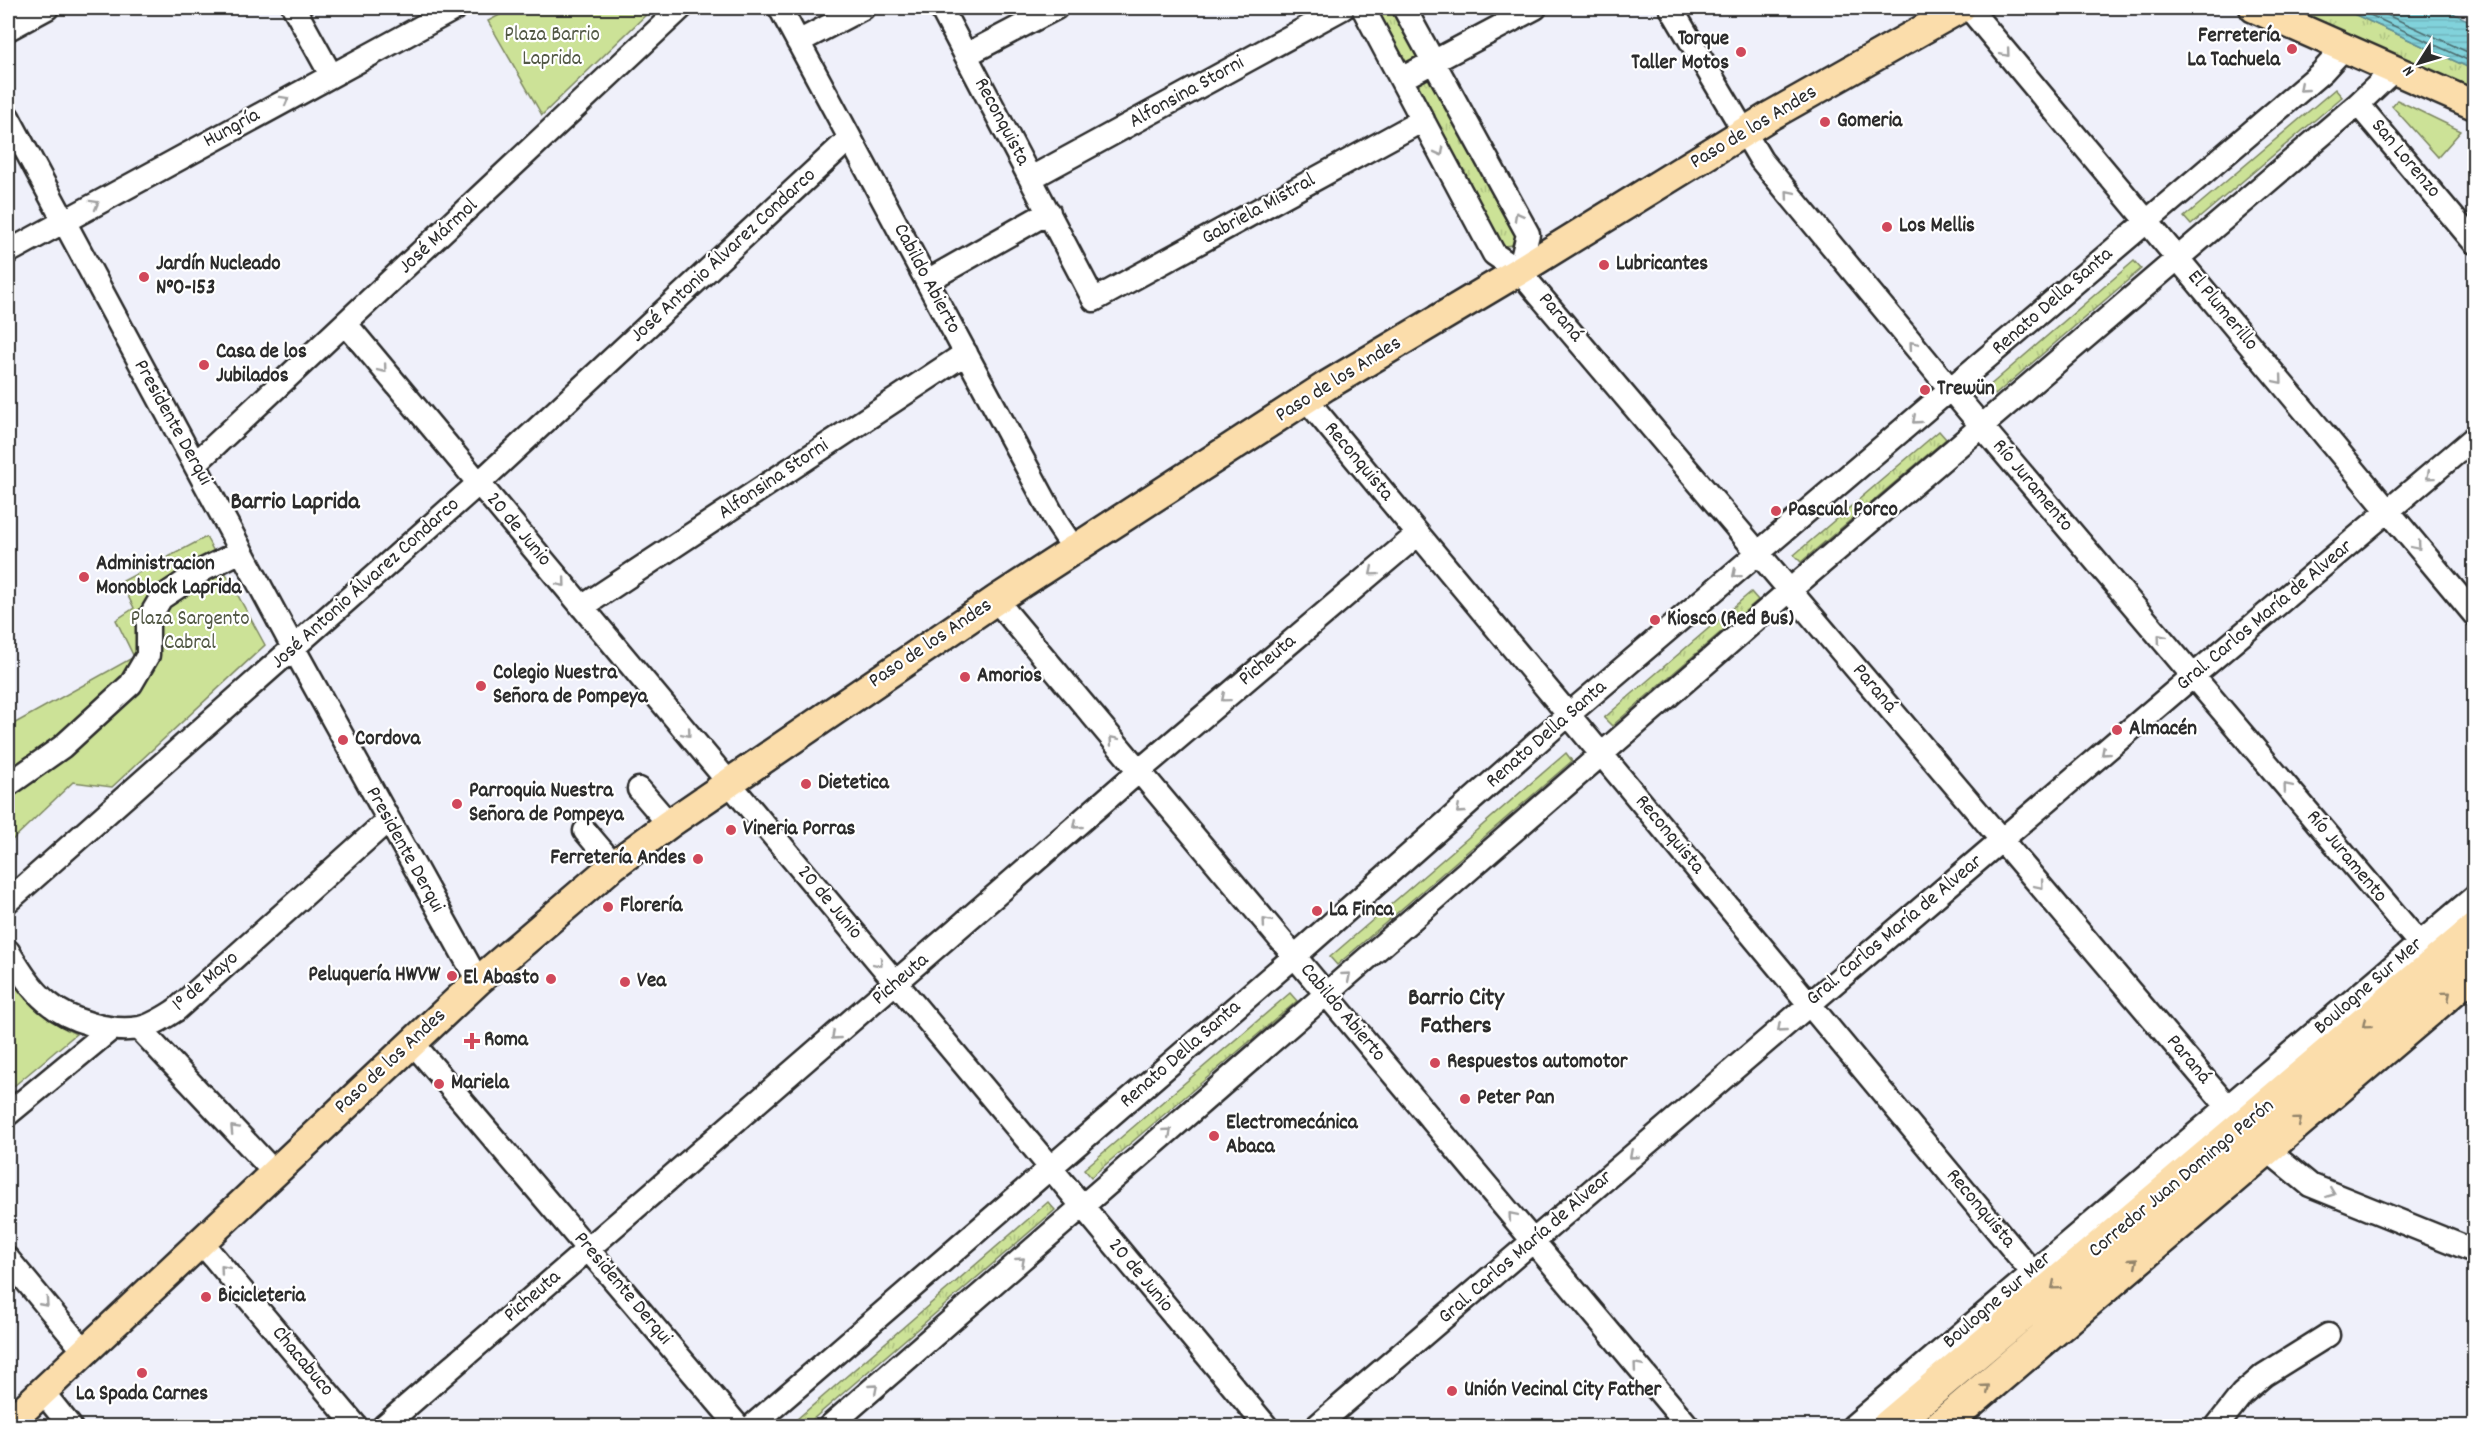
<svg xmlns="http://www.w3.org/2000/svg" width="2482" height="1434" viewBox="0 0 2482 1434" font-family="Dekko,sans-serif">
	<style>
		.grass { fill: url(#grass-tufts); stroke: #7c8661; stroke-width: 1.5 }
		.green { fill: #cce297; stroke: #7c8661; stroke-width: 1.5 }
		.water { fill: url(#water-rules); stroke: #5f8f95; stroke-width: 1.5 }
		.lines { fill: none; stroke-linecap: round; stroke-linejoin: round }
		.shore { stroke: #4d6e71; stroke-width: 1.5 }
		.minor-casing { stroke: #2b2b2b; stroke-width: 27 }
		.major-casing { stroke: #2b2b2b; stroke-width: 33 }
		.highway-casing { stroke: #2b2b2b; stroke-width: 38 }
		.minor { stroke: #fff; stroke-width: 22 }
		.major { stroke: #fbddab; stroke-width: 28 }
		.highway { stroke: #fbddab; stroke-width: 33 }
		.oneway { stroke: #a0a0a0 }
		.oneway2 { stroke: #93846b }
		.poi-dot { fill: #d1495b; stroke: #fff; stroke-width: 2 }
		.labels { text-anchor: middle; dominant-baseline: central; stroke-width: 4.5; stroke-linejoin: round; paint-order: stroke }
		.park-label { font-size: 21px; fill: #535946; stroke: #fff }
		.poi-label { font-size: 21px; font-weight: bold; fill: #2b2b2b; stroke: #fff; text-anchor: start }
		.street-label { font-size: 21px; fill: #2b2b2b; stroke: #fff }
		.quarter-label { font-size: 24px; font-weight: bold; fill: #2b2b2b; stroke: #fff }
	</style>
	<defs>
		<pattern id="grass-tufts" width="24" height="20" patternUnits="userSpaceOnUse" patternTransform="scale(1.5)"><rect width="24" height="20" fill="#cce297"/><path d="M3 7l-1-3M5 7V3M7 7l1-3M15 17l-1-3M17 17v-4M19 17l1-3" fill="none" stroke="#afc282"/></pattern>
		<pattern id="water-rules" width="6" height="5" patternUnits="userSpaceOnUse" patternTransform="scale(1.5)"><rect width="6" height="5" fill="#81d2db"/><path d="M0 2.5h6" fill="none" stroke="#70b4bc"/></pattern>
	</defs>
	<rect width="100%" height="100%" fill="#eff0fa"/>
	<filter id="ink" filterUnits="userSpaceOnUse"><feTurbulence type="fractalNoise" baseFrequency=".0167" numOctaves="2"/><feDisplacementMap in="SourceGraphic" scale="12" xChannelSelector="R" yChannelSelector="G"/><feConvolveMatrix kernelMatrix="1 2 1 2 8 2 1 2 1" color-interpolation-filters="sRGB"/></filter>
	<g filter="url(#ink)">
		<!-- grass -->
		<path class="grass" d="M1375,8H1393L1417,53L1418,59L1407,64L1403,60Z
			M2284,8H2341L2474,70V94Z
			M1427,77L1430,78L1517,234L1513,245L1505,246L1501,243L1418,90L1419,83Z
			M2335,89L2342,97L2191,225L2184,217Z
			M2134,261L2141,269L1995,395L1988,387Z
			M1939,431L1946,439L1801,562L1794,555Z
			M1751,592L1758,600L1612,726L1604,718Z
			M1566,753L1572,761L1337,965L1330,957Z
			M1290,993L1297,1001L1091,1177L1084,1169Z
			M1048,1202L1055,1210L805,1426H789Z"/>
		<!-- green -->
		<path class="green" d="M513,8H653L542,115L488,21Z
			M2397,100L2461,131L2438,157L2392,106Z
			M206,537L265,645L112,787L73,782L8,844V727L134,657L116,620L134,608L121,582Z
			M8,974C25,999 48,1022 76,1034L8,1091Z"/>
		<!-- water -->
		<path class="water" d="M2341,8H2442L2474,23V70Z"/>
		<g class="lines">
			<!-- shore -->
			<path class="shore" d="M2355,8L2474,63
				M2372,8L2474,55"/>
			<defs>
				<path id="minor" d="M294,8L331,75
					M780,8L1058,525L1074,549
					M941,8L1094,300L1423,120
					M1363,8L1494,254L1519,271L2244,1126L2266,1149L2310,1185L2474,1251
					M1404,8L1528,234L1519,271
					M1671,8L1761,160L1951,390L2420,944
					M1969,8L2474,614
					M8,29L47,8
					M798,42L863,8
					M966,55L1056,8
					M1401,79L1535,8
					M2358,104L2474,242
					M8,117L294,649L478,981
					M1031,178L1343,8
					M8,252L456,8
					M927,281L1049,212
					M346,324L1266,1426
					M1306,399L2032,1272
					M195,464L681,8
					M996,600L1688,1426
					M582,607L966,353
					M8,785L62,747L131,684L148,655V620L161,598L203,570L241,551
					M639,789L669,824
					M585,831L614,865
					M8,901L479,483L850,138
					M8,951C19,969 31,989 47,1002C69,1021 111,1033 139,1028C152,1026 165,1017 176,1010L388,820
					M139,1028L274,1172
					M412,1042L738,1426
					M8,1114L111,1029
					M201,1242L356,1426
					M8,1259L85,1352
					M42,1391L70,1426
					M384,1426L1139,771L1418,534
					M752,1426L1295,956L1568,715L2322,72L2345,47
					M830,1426L1790,590L2358,104L2395,69
					M1317,1426L2193,676L2474,438
					M1853,1426L2474,897
					M2217,1426L2242,1394L2264,1375L2328,1335"/>
				<path id="major" d="M2254,8L2474,105
					M8,1424L478,981L614,865L669,824L996,600L1326,386L1519,271L1770,116L1961,8"/>
				<path id="highway" d="M1889,1426L2474,931
					M1941,1426L2474,971"/>
			</defs>
			<!-- minor casing -->
			<use href="#minor" class="minor-casing"/>
			<!-- major casing -->
			<use href="#major" class="major-casing"/>
			<!-- highway casing -->
			<use href="#highway" class="highway-casing"/>
			<!-- minor -->
			<use href="#minor" class="minor"/>
			<!-- major -->
			<use href="#major" class="major"/>
			<!-- highway -->
			<use href="#highway" class="highway"/>
		</g>
		<!-- one-way arrows -->
		<defs><path id="oneway-chevron" d="M-2-3.5L2.5 0L-2 3.5" fill="none" stroke-width="1.6" stroke-linecap="round" stroke-linejoin="round" transform="scale(1.5)"/></defs>
		<g class="oneway">
			<use href="#oneway-chevron" transform="translate(2006 53) rotate(50)"/>
			<use href="#oneway-chevron" transform="translate(2303 88) rotate(139)"/>
			<use href="#oneway-chevron" transform="translate(285 100) rotate(-29)"/>
			<use href="#oneway-chevron" transform="translate(1440 152) rotate(62)"/>
			<use href="#oneway-chevron" transform="translate(1789 194) rotate(-130)"/>
			<use href="#oneway-chevron" transform="translate(95 204) rotate(-29)"/>
			<use href="#oneway-chevron" transform="translate(1518 216) rotate(-119)"/>
			<use href="#oneway-chevron" transform="translate(1913 345) rotate(-130)"/>
			<use href="#oneway-chevron" transform="translate(383 369) rotate(50)"/>
			<use href="#oneway-chevron" transform="translate(2279 380) rotate(50)"/>
			<use href="#oneway-chevron" transform="translate(1916 420) rotate(139)"/>
			<use href="#oneway-chevron" transform="translate(2430 476) rotate(140)"/>
			<use href="#oneway-chevron" transform="translate(2417 546) rotate(50)"/>
			<use href="#oneway-chevron" transform="translate(1373 572) rotate(140)"/>
			<use href="#oneway-chevron" transform="translate(1736 574) rotate(140)"/>
			<use href="#oneway-chevron" transform="translate(562 583) rotate(50)"/>
			<use href="#oneway-chevron" transform="translate(2161 638) rotate(-130)"/>
			<use href="#oneway-chevron" transform="translate(1225 698) rotate(140)"/>
			<use href="#oneway-chevron" transform="translate(687 733) rotate(50)"/>
			<use href="#oneway-chevron" transform="translate(1113 740) rotate(-130)"/>
			<use href="#oneway-chevron" transform="translate(2105 752) rotate(139)"/>
			<use href="#oneway-chevron" transform="translate(2287 787) rotate(-130)"/>
			<use href="#oneway-chevron" transform="translate(1460 810) rotate(139)"/>
			<use href="#oneway-chevron" transform="translate(1077 825) rotate(139)"/>
			<use href="#oneway-chevron" transform="translate(2040 885) rotate(50)"/>
			<use href="#oneway-chevron" transform="translate(1266 922) rotate(-130)"/>
			<use href="#oneway-chevron" transform="translate(879 963) rotate(50)"/>
			<use href="#oneway-chevron" transform="translate(1347 976) rotate(-41)"/>
			<use href="#oneway-chevron" transform="translate(1781 1028) rotate(139)"/>
			<use href="#oneway-chevron" transform="translate(835 1036) rotate(139)"/>
			<use href="#oneway-chevron" transform="translate(234 1129) rotate(-133)"/>
			<use href="#oneway-chevron" transform="translate(1168 1132) rotate(-41)"/>
			<use href="#oneway-chevron" transform="translate(1633 1155) rotate(139)"/>
			<use href="#oneway-chevron" transform="translate(2331 1193) rotate(22)"/>
			<use href="#oneway-chevron" transform="translate(1512 1216) rotate(-130)"/>
			<use href="#oneway-chevron" transform="translate(1021 1261) rotate(-41)"/>
			<use href="#oneway-chevron" transform="translate(224 1269) rotate(-130)"/>
			<use href="#oneway-chevron" transform="translate(45 1303) rotate(48)"/>
			<use href="#oneway-chevron" transform="translate(1637 1366) rotate(-130)"/>
			<use href="#oneway-chevron" transform="translate(874 1388) rotate(-41)"/>
		</g>
		<g class="oneway2">
			<use href="#oneway-chevron" transform="translate(2447 995) rotate(-40)"/>
			<use href="#oneway-chevron" transform="translate(2366 1024) rotate(140)"/>
			<use href="#oneway-chevron" transform="translate(2298 1121) rotate(-40)"/>
			<use href="#oneway-chevron" transform="translate(2134 1262) rotate(-41)"/>
			<use href="#oneway-chevron" transform="translate(2055 1286) rotate(140)"/>
			<use href="#oneway-chevron" transform="translate(1986 1388) rotate(-41)"/>
		</g>
	</g>
	<!-- markers -->
	<g class="poi-dot">
		<circle cx="2292" cy="49" r="6"/>
		<circle cx="1741" cy="52" r="6"/>
		<circle cx="1825" cy="122" r="6"/>
		<circle cx="1887" cy="227" r="6"/>
		<circle cx="1604" cy="265" r="6"/>
		<circle cx="144" cy="277" r="6"/>
		<circle cx="204" cy="365" r="6"/>
		<circle cx="1925" cy="390" r="6"/>
		<circle cx="1776" cy="511" r="6"/>
		<circle cx="84" cy="577" r="6"/>
		<circle cx="1655" cy="620" r="6"/>
		<circle cx="965" cy="677" r="6"/>
		<circle cx="481" cy="686" r="6"/>
		<circle cx="2117" cy="730" r="6"/>
		<circle cx="343" cy="740" r="6"/>
		<circle cx="806" cy="784" r="6"/>
		<circle cx="457" cy="804" r="6"/>
		<circle cx="731" cy="830" r="6"/>
		<circle cx="698" cy="859" r="6"/>
		<circle cx="608" cy="907" r="6"/>
		<circle cx="1317" cy="911" r="6"/>
		<circle cx="452" cy="976" r="6"/>
		<circle cx="551" cy="979" r="6"/>
		<circle cx="625" cy="982" r="6"/>
		<path d="M469 1032h6v6h6v6h-6v6h-6v-6h-6v-6h6z"/>
		<circle cx="1435" cy="1063" r="6"/>
		<circle cx="439" cy="1084" r="6"/>
		<circle cx="1465" cy="1099" r="6"/>
		<circle cx="1214" cy="1136" r="6"/>
		<circle cx="206" cy="1297" r="6"/>
		<circle cx="142" cy="1373" r="6"/>
		<circle cx="1452" cy="1391" r="6"/>
	</g>
	<g class="labels">
		<!-- park labels -->
		<g class="park-label">
			<text x="552" y="36">Plaza Barrio<tspan x="552" dy="24">Laprida</tspan></text>
			<text x="190" y="620">Plaza Sargento<tspan x="190" dy="24">Cabral</tspan></text>
		</g>
		<!-- poi labels -->
		<g class="poi-label">
			<text x="2280" y="37" text-anchor="end">Ferretería<tspan x="2280" dy="24">La Tachuela</tspan></text>
			<text x="1729" y="40" text-anchor="end">Torque<tspan x="1729" dy="24">Taller Motos</tspan></text>
			<text x="1837" y="122">Gomeria</text>
			<text x="1899" y="227">Los Mellis</text>
			<text x="156" y="265">Jardín Nucleado<tspan x="156" dy="24">N°0-153</tspan></text>
			<text x="1616" y="265">Lubricantes</text>
			<text x="216" y="353">Casa de los<tspan x="216" dy="24">Jubilados</tspan></text>
			<text x="1937" y="390">Trewün</text>
			<text x="1788" y="511">Pascual Porco</text>
			<text x="96" y="565">Administracion<tspan x="96" dy="24">Monoblock Laprida</tspan></text>
			<text x="1667" y="620">Kiosco (Red Bus)</text>
			<text x="493" y="674">Colegio Nuestra<tspan x="493" dy="24">Señora de Pompeya</tspan></text>
			<text x="977" y="677">Amorios</text>
			<text x="2129" y="730">Almacén</text>
			<text x="355" y="740">Cordova</text>
			<text x="818" y="784">Dietetica</text>
			<text x="469" y="792">Parroquia Nuestra<tspan x="469" dy="24">Señora de Pompeya</tspan></text>
			<text x="743" y="830">Vineria Porras</text>
			<text x="686" y="859" text-anchor="end">Ferretería Andes</text>
			<text x="620" y="907">Florería</text>
			<text x="1329" y="911">La Finca</text>
			<text x="440" y="976" text-anchor="end">Peluquería HWVW</text>
			<text x="539" y="979" text-anchor="end">El Abasto</text>
			<text x="637" y="982">Vea</text>
			<text x="484" y="1041">Roma</text>
			<text x="1447" y="1063">Respuestos automotor</text>
			<text x="451" y="1084">Mariela</text>
			<text x="1477" y="1099">Peter Pan</text>
			<text x="1226" y="1124">Electromecánica<tspan x="1226" dy="24">Abaca</tspan></text>
			<text x="218" y="1297">Bicicleteria</text>
			<text x="1464" y="1391">Unión Vecinal City Father</text>
			<text x="142" y="1395" text-anchor="middle">La Spada Carnes</text>
		</g>
		<!-- street labels -->
		<g class="street-label">
			<text transform="translate(1187 93) rotate(-29)">Alfonsina Storni</text>
			<text transform="translate(1001 122) rotate(62)">Reconquista</text>
			<text transform="translate(1754 128) rotate(-31)">Paso de los Andes</text>
			<text transform="translate(232 129) rotate(-29)">Hungría</text>
			<text transform="translate(2405 159) rotate(50)">San Lorenzo</text>
			<text transform="translate(1259 210) rotate(-29)">Gabriela Mistral</text>
			<text transform="translate(439 237) rotate(-43)">José Mármol</text>
			<text transform="translate(724 256) rotate(-43)">José Antonio Álvarez Condarco</text>
			<text transform="translate(926 279) rotate(62)">Cabildo Abierto</text>
			<text transform="translate(2053 302) rotate(-41)">Renato Della Santa</text>
			<text transform="translate(2222 311) rotate(50)">El Plumerillo</text>
			<text transform="translate(1560 318) rotate(50)">Paraná</text>
			<text transform="translate(1339 380) rotate(-32)">Paso de los Andes</text>
			<text transform="translate(172 423) rotate(61)">Presidente Derqui</text>
			<text transform="translate(1358 462) rotate(50)">Reconquista</text>
			<text transform="translate(774 480) rotate(-34)">Alfonsina Storni</text>
			<text transform="translate(2032 486) rotate(50)">Río Juramento</text>
			<text transform="translate(518 530) rotate(50)">20 de Junio</text>
			<text transform="translate(366 584) rotate(-42)">José Antonio Álvarez Condarco</text>
			<text transform="translate(2265 616) rotate(-40)">Gral. Carlos María de Alvear</text>
			<text transform="translate(931 644) rotate(-34)">Paso de los Andes</text>
			<text transform="translate(1268 661) rotate(-40)">Picheuta</text>
			<text transform="translate(1874 689) rotate(50)">Paraná</text>
			<text transform="translate(1547 735) rotate(-41)">Renato Della Santa</text>
			<text transform="translate(1669 835) rotate(50)">Reconquista</text>
			<text transform="translate(404 850) rotate(61)">Presidente Derqui</text>
			<text transform="translate(2346 857) rotate(50)">Río Juramento</text>
			<text transform="translate(829 903) rotate(50)">20 de Junio</text>
			<text transform="translate(1895 931) rotate(-40)">Gral. Carlos María de Alvear</text>
			<text transform="translate(901 980) rotate(-41)">Picheuta</text>
			<text transform="translate(206 982) rotate(-41)">1° de Mayo</text>
			<text transform="translate(2369 987) rotate(-41)">Boulogne Sur Mer</text>
			<text transform="translate(1342 1013) rotate(50)">Cabildo Abierto</text>
			<text transform="translate(1181 1055) rotate(-41)">Renato Della Santa</text>
			<text transform="translate(2188 1060) rotate(50)">Paraná</text>
			<text transform="translate(391 1062) rotate(-43)">Paso de los Andes</text>
			<text transform="translate(2182 1179) rotate(-40)">Corredor Juan Domingo Perón</text>
			<text transform="translate(1980 1209) rotate(50)">Reconquista</text>
			<text transform="translate(1526 1248) rotate(-41)">Gral. Carlos María de Alvear</text>
			<text transform="translate(1140 1276) rotate(50)">20 de Junio</text>
			<text transform="translate(622 1289) rotate(50)">Presidente Derqui</text>
			<text transform="translate(533 1297) rotate(-41)">Picheuta</text>
			<text transform="translate(1998 1301) rotate(-41)">Boulogne Sur Mer</text>
			<text transform="translate(302 1362) rotate(50)">Chacabuco</text>
		</g>
		<!-- quarter labels -->
		<g class="quarter-label">
			<text x="295" y="503">Barrio Laprida</text>
			<text x="1456" y="999">Barrio City<tspan x="1456" dy="28">Fathers</tspan></text>
		</g>
	</g>
	<!-- margin -->
	<rect width="2482" height="1434" fill="none" stroke="#fff" stroke-width="30"/>
	<rect x="15" y="15" width="2452" height="1404" fill="none" stroke="#2b2b2b" stroke-width="2" filter="url(#ink)"/>
	<!-- north arrow -->
	<g transform="translate(2419 63) rotate(233)" stroke="#ffffff" stroke-width="4.5" paint-order="stroke">
	<path d="M0-4.5L10 22L0 15L-10 22Z" fill="#2b2b2b"/>
	<text y="-9" font-size="16" font-weight="bold" text-anchor="middle" fill="#2b2b2b">N</text>
	</g>
</svg>
